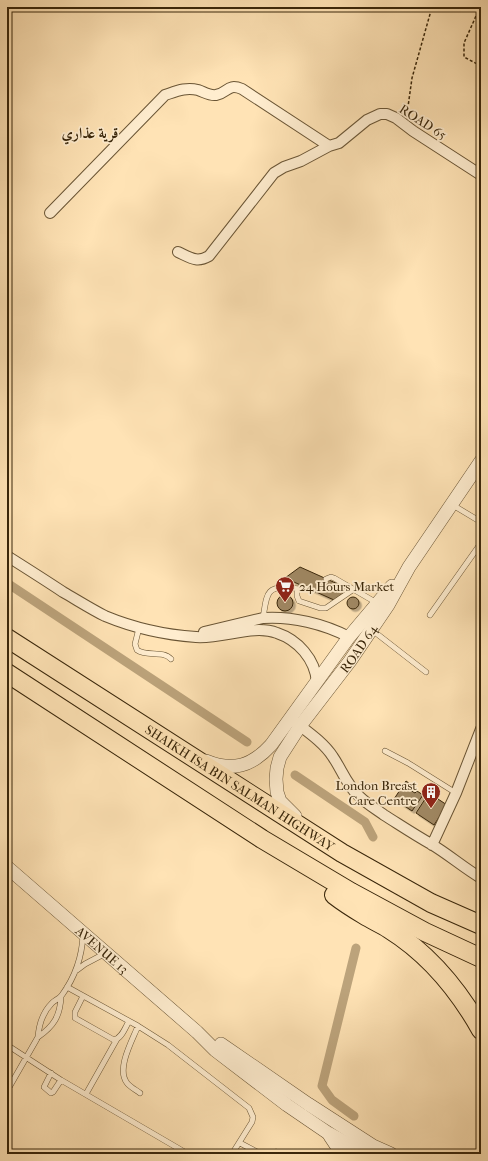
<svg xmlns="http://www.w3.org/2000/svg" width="488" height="1161" viewBox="0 0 488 1161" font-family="'IM FELL French Canon',Amiri,serif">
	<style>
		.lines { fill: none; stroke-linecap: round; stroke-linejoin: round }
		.canal { stroke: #bca37b; stroke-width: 9 }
		.building { fill: #a08863; stroke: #39260a; filter: url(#shadow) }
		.service-casing { stroke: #6a5535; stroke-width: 6 }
		.minor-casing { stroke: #6a5535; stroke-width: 12 }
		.tertiary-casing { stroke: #6a5535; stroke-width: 14 }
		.motorway-casing { stroke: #39260a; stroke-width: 20 }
		.path { stroke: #39260a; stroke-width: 1.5; stroke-dasharray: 3 2; stroke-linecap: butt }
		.service { stroke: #ffedcf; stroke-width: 5 }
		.minor { stroke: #ffedcf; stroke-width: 10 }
		.tertiary { stroke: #ffedcf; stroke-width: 13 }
		.motorway { stroke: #ffe3b5; stroke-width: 18 }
		.labels { text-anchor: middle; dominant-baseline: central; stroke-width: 3.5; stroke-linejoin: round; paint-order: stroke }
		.street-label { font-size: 13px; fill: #39260a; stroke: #ffedcf }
		.poi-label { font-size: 13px; fill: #39260a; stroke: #ffedcf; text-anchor: start }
		.quarter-label { font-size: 15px; font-weight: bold; fill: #39260a; stroke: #ffedcf }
	</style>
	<defs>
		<filter id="shadow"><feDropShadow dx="2.5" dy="2.5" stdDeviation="0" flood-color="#0004"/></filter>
	</defs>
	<rect width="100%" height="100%" fill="#ffe3b5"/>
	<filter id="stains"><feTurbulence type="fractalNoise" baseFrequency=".005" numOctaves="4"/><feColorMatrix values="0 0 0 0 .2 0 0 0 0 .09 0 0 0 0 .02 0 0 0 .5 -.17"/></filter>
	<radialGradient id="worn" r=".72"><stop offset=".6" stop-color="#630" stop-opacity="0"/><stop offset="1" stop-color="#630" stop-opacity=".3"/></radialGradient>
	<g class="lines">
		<!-- canal -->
		<path class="canal" d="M7,583L247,742
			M295,775L365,822L373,837
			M354,1116L332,1100L322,1086L356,948"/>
	</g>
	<!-- building -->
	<path class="building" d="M300,567L349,589L334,600L285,578Z
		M277 603a8 8 0 1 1 16 0a8 8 0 1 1-16 0Z
		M347 603a6 6 0 1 1 12 0a6 6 0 1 1-12 0Z
		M406,781L413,786L410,790L415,793L417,791L423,795L412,811L394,799Z
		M429,793L447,805L434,825L416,813Z"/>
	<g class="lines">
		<defs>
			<path id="service" d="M451,504L481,522
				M326,579L331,577L334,578L377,603
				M297,589V596L299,601L320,608H326L354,589
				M430,615L481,543
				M263,618C267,595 265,585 292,588C298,589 303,590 308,588
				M139,628L135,644L137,650C147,657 163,650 171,659
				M372,630L426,672
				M385,751L408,763L456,793
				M77,970L85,964L104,954
				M67,987L138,1026L168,1045L249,1108L253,1117L252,1122L232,1154
				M83,996L75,1012V1018L114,1040C122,1038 125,1028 129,1021
				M138,1026C132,1041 116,1069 127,1083C130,1087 136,1090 140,1093
				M38,1037C39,1024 43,1012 52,1003C55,1000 59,999 62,995C75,977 82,957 83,935
				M7,1045L61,1080L188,1154
				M51,1073L44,1087L51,1093L53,1092L61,1080
				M7,1091L38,1037C54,1026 60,1016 61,997
				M86,1094L117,1039
				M240,1143L261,1154
				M7,1151L8,1154
				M274,1154L276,1152"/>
			<path id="minor" d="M50,213L165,95C177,91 186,87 198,90C204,92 210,96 216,95C228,93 227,83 242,89L329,146L339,143L367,120L380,114H387L396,118L413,131L481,175
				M178,252C191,258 197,263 209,256L274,173L284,167L301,161L329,146
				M7,556C26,568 45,580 63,592C77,600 91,609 105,616C134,628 166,635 196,637C223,639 253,624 277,633C298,640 315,659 317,682
				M204,632L263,618C292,616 324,624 349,637
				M295,722C308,732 324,743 333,757C342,770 347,786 360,797C367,804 376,809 384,815C400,825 415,835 431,844C448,854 464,868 481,878
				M432,845L456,793L481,729"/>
			<g id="tertiary">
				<path d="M206,761C233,772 252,766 271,745L349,637L392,586"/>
				<path id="s1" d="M295,816L280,801L277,792L276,779L277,768L280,757L300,726L350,661L388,605L409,567L481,461"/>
				<path id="s2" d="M7,867L197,1032L215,1050L287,1105L328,1133L366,1154"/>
				<path d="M221,1044L308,1104L373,1146L391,1154"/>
				<path d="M330,1136L342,1154"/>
			</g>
			<g id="motorway">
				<path id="s3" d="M7,638L342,853L431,903L481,925"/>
				<path d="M7,673L262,839L351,892L425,932L481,958"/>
				<path d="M334,895C343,902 354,909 364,915C372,920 381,924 389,929C429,954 458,989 481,1030"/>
			</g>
		</defs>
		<!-- service casing -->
		<use href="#service" class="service-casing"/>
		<!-- minor casing -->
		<use href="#minor" class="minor-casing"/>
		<!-- tertiary casing -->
		<use href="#tertiary" class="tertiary-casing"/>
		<!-- motorway casing -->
		<use href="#motorway" class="motorway-casing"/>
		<!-- path -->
		<path class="path" d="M480,7L464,43V57L481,66
			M407,114L412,78L432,7"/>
		<!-- service -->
		<use href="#service" class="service"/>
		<!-- minor -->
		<use href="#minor" class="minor"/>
		<!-- tertiary -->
		<use href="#tertiary" class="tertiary"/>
		<!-- motorway -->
		<use href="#motorway" class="motorway"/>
	</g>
	<!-- icons -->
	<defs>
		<symbol id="supermarket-pin" viewBox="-11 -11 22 30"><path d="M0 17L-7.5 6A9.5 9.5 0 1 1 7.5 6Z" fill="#8f2418" stroke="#ffedcf"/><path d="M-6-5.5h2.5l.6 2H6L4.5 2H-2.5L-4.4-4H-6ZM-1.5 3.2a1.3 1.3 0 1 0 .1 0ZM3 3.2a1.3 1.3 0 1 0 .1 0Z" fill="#fff"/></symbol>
		<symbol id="building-pin" viewBox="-11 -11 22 30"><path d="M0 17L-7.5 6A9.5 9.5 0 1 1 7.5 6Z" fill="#8f2418" stroke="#ffedcf"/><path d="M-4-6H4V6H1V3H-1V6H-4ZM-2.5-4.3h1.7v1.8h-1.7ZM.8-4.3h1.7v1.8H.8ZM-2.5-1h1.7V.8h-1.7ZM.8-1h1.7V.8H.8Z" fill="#fff"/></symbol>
	</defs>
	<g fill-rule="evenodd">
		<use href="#supermarket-pin" x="274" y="575" width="22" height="30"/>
		<use href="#building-pin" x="420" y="781" width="22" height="30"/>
	</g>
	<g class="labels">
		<!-- street labels -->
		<g class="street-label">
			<text transform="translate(423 122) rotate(33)">ROAD 65</text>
			<text stroke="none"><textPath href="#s1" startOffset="200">ROAD 64</textPath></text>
			<text stroke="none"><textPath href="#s3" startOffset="277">SHAIKH ISA BIN SALMAN HIGHWAY</textPath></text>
			<text stroke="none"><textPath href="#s2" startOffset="126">AVENUE 13</textPath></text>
		</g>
		<!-- poi labels -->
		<g class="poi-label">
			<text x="299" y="586">24 Hours Market</text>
			<text x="417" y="785" text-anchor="end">London Breast<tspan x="417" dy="15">Care Centre</tspan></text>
		</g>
		<!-- quarter labels -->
		<g class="quarter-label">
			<text x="90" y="133">قرية عذاري</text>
		</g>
	</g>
	<!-- margin -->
	<rect width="488" height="1161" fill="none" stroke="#ffe3b5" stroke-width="24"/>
	<rect x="8" y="8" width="472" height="1145" fill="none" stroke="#39260a" stroke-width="2"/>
	<rect x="12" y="12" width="464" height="1137" fill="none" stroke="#39260a"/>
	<rect width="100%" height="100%" filter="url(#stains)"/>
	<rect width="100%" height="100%" fill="url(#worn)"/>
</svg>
